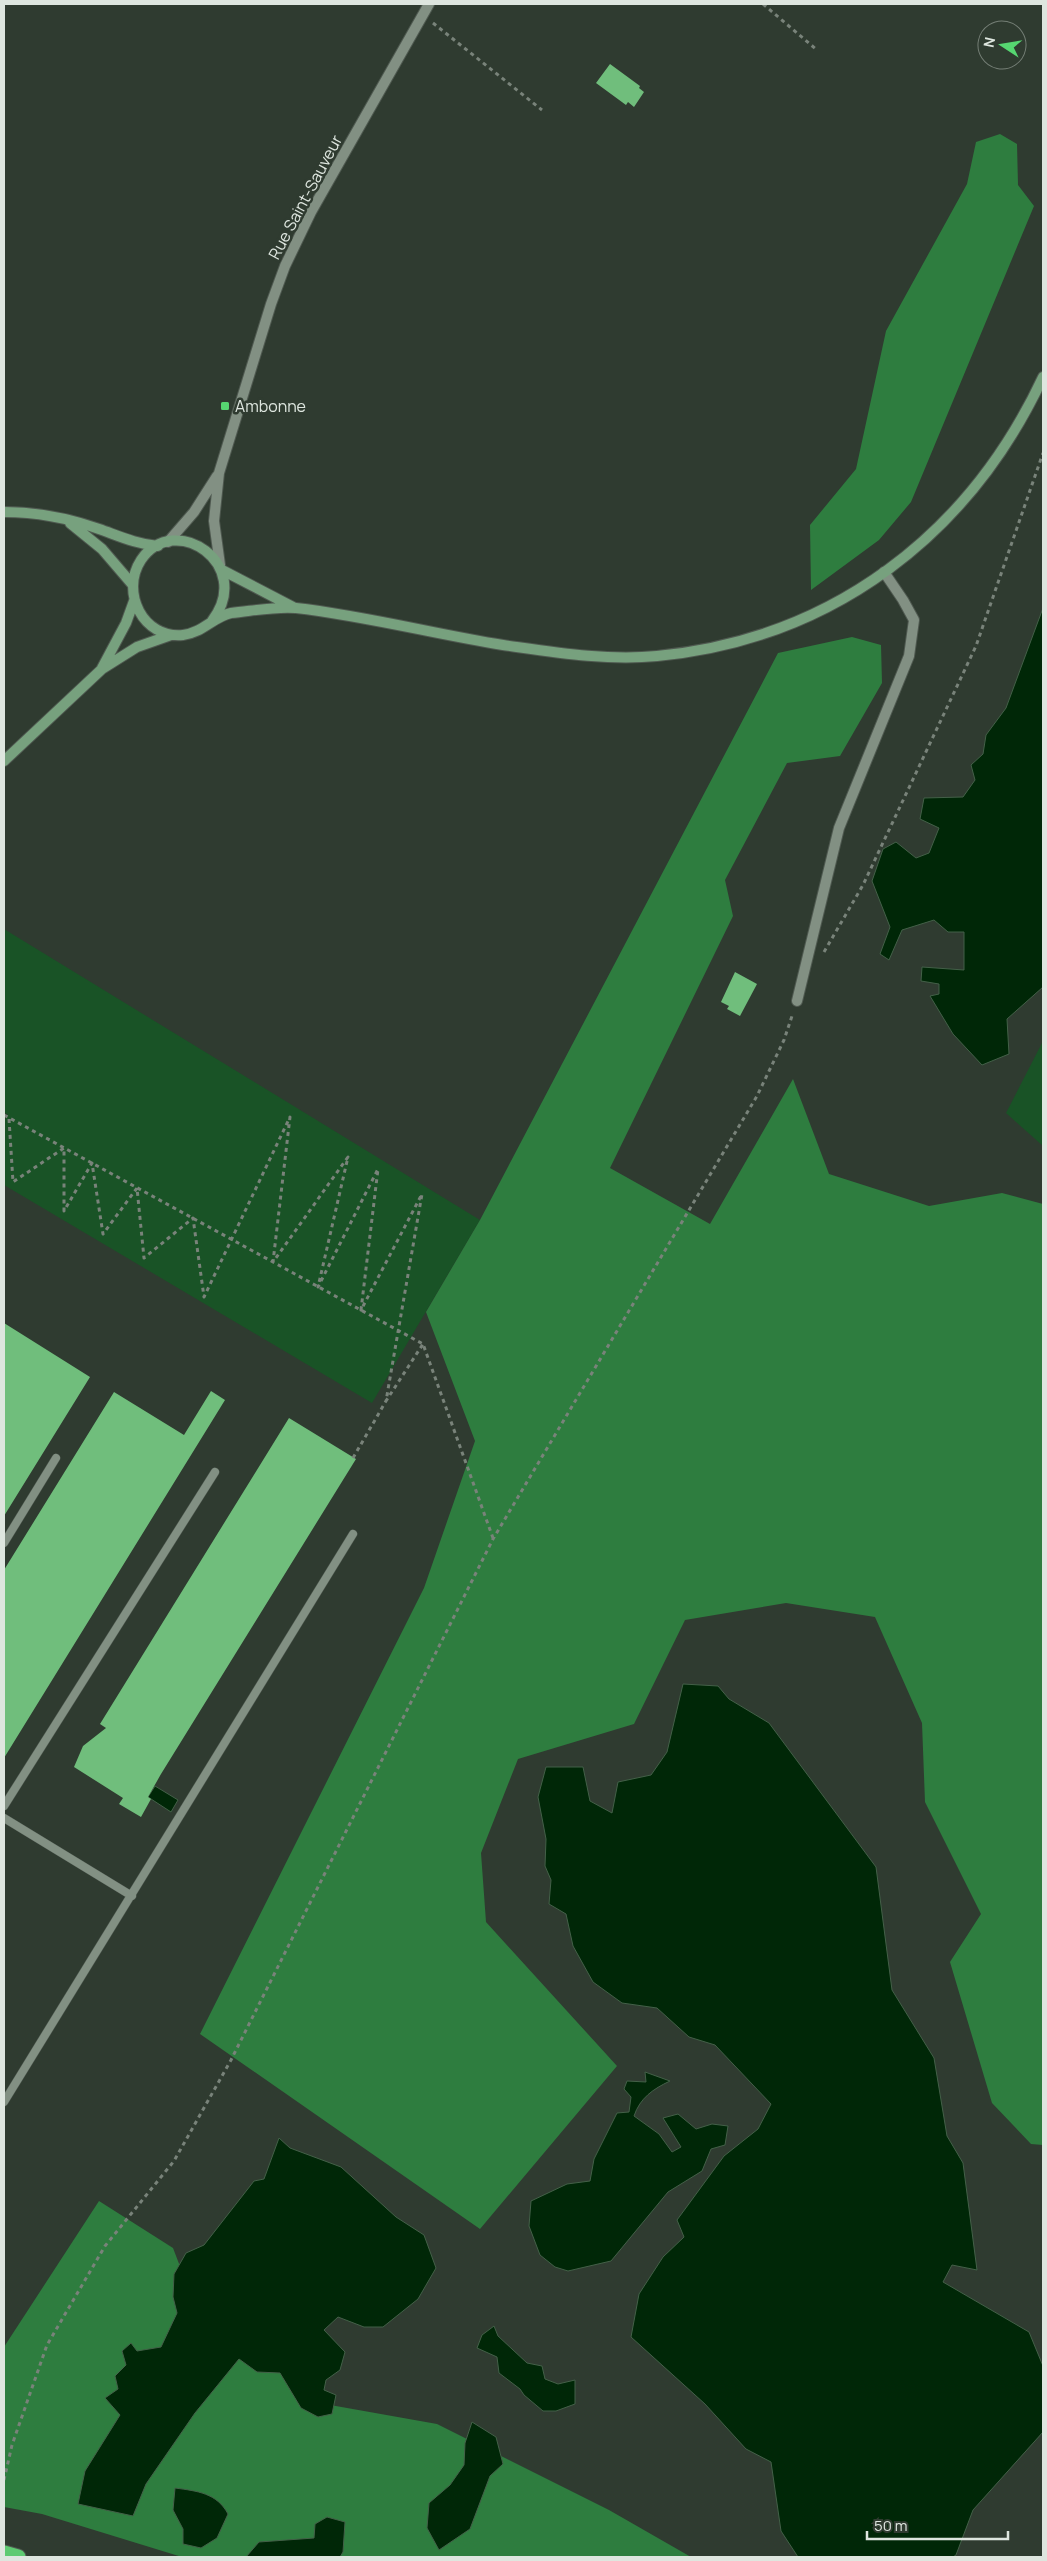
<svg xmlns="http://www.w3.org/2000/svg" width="1047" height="2561" viewBox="0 0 1047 2561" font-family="Manrope,sans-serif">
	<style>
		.green { fill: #195326 }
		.forest { fill: #2e7d3f }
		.water { fill: #002707; stroke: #436048 }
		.building { fill: #70be7c }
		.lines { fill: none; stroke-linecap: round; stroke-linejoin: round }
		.lane-casing { stroke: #4f5950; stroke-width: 9 }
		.street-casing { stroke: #4f5950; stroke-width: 12 }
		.secondary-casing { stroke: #4f5950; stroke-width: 12 }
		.highway-casing { stroke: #4f5950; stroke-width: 17 }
		.path { stroke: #79837a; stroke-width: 3; stroke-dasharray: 4 4; stroke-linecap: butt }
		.lane { stroke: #829083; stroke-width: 8 }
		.street { stroke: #829083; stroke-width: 10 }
		.secondary { stroke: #77a17e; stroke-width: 10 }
		.highway { stroke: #5eca72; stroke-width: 15 }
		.poi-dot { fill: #56d671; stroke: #2f3b30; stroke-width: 2 }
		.labels { text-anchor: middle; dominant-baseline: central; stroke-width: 5; stroke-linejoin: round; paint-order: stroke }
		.street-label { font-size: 16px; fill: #dee6df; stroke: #2f3b30 }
		.poi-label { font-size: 16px; fill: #dee6df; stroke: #2f3b30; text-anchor: start }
	</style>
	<rect width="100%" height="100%" fill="#2f3b30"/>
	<!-- green -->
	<path class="green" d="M4,929L480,1220L372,1403L4,1185V1121L8,1115L4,1112Z
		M1043,1041V1146L1006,1113Z"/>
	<!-- forest -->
	<path class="forest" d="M1000,134L1017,144L1018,185L1034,206L911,502L879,540L811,590L810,525L856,469L886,331L967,184L976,142Z
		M852,637L881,645L882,683L840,756L787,763L725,880L733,916L610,1168L710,1224L793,1079L829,1174L929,1206L1002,1193L1043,1204V2145L1031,2144L992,2103L950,1962L981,1914L925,1802L922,1723L875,1617L786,1603L685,1620L634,1724L518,1759L481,1853L486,1922L617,2066L480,2229L200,2034L424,1588L475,1441L426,1312L480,1220L778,653Z
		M99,2201L173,2248L194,2303L319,2403L437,2424L609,2510L691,2557H182L42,2514L4,2507V2347Z"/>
	<!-- water -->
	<path class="water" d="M1043,608V987L1007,1019L1009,1054L982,1065L953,1034L930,996L939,994V984L921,981L922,967L964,970V932H948L934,920L902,930L889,960L880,954L890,927L872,881L883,849L896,842L916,858L929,853L939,828L920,819L924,798L963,797L975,780L971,765L983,754L986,735L1006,708Z
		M683,1684L718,1686L729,1699L769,1723L876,1867L892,1990L934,2058L947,2136L963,2163L977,2270L952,2265L943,2282L1029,2332L1043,2366V2432L973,2510L956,2555L953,2557H798L781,2531L771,2462L746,2449L705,2404L631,2337L639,2294L663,2257L684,2237L677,2220L724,2156L758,2129L771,2104L715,2045L689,2037L657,2008L622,2003L593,1982L573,1946L566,1914L549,1904L551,1880L545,1866L546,1839L538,1797L546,1767H583L590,1801L612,1813L618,1782L651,1775L667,1752Z
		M155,1786L178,1800L171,1812L148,1797Z
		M645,2072L670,2081C653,2089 640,2098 634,2116L659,2134L672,2152L681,2147L663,2118L678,2114L696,2129L712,2124L728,2126L725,2145L711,2149L702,2171L668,2192L611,2261L568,2271L555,2267L540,2255L529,2226L531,2201L567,2184L590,2181L594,2159L617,2113L629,2112L631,2097L624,2089L627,2081L646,2082Z
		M279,2138L290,2148L341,2167L396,2217L424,2235L436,2268L418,2299L383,2327H364L338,2317L324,2330L345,2352L340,2370L326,2380L324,2390L336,2395L332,2414L318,2417L301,2408L280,2373L257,2372L239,2359L195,2413L146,2484L133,2516L78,2504L85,2471L120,2415L105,2398L118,2389L115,2376L126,2365L122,2351L131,2343L137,2351L161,2347L177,2313L173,2297L174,2274L186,2253L204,2245L254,2181L264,2179Z
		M494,2326L498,2336L527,2363L542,2366L545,2379L558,2384L575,2380V2404L556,2411H543L524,2395L520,2389L499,2373L497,2357L477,2348L482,2335Z
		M472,2422L496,2437L503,2464L490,2476L470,2529L439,2550L427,2528L429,2503L450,2485L464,2465L465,2443Z
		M175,2488C197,2491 217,2493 228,2514L217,2538L201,2548L183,2544V2529L173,2510Z
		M327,2517L345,2522L343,2552L340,2557H246L259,2542L314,2538L315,2524Z"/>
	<!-- building -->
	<path class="building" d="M610,64L640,86L639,88L644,92L634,107L628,102L626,105L596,83Z
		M735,972L757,984L740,1016L727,1009L729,1006L721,1002Z
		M4,1323L90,1377L4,1516Z
		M211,1391L225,1400L4,1758V1570L114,1392L184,1435Z
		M289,1418L356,1459L161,1774L148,1797L151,1799L141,1817L119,1804L123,1798L74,1767L83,1746L106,1728L100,1724Z"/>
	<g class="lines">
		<defs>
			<path id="lane" d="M4,1543L56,1458
				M4,1806L215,1472
				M4,1818L132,1896
				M4,2102L353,1534"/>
			<path id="street" d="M168,542L194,512L217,476
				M220,565L214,521L219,473L271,304L285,266L311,212L429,4
				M797,1001L839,828L909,656L914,620L903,600L884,572"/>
			<path id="secondary" d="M4,512C37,512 68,518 99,529C119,536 136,544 158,546
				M70,523L102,549L132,584
				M222,570L293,607
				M212,621C255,565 175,510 141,560C120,592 143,639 183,635C202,633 213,617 231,613C252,611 276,606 296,608C366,616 434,634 503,645C553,652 606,661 657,656C833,639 969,535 1043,377
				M102,668L126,623L134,601
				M4,761L102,669L137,647L171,635"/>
			<path id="highway" d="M4,2553L18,2557"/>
		</defs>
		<!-- lane casing -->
		<use href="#lane" class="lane-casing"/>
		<!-- street casing -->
		<use href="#street" class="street-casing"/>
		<!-- secondary casing -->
		<use href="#secondary" class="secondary-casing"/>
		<!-- highway casing -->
		<use href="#highway" class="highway-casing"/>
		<!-- path -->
		<path class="path" d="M763,4L817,50
			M433,23L542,110
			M824,952L863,885L976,646L1043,453
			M4,1115L423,1344L493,1538
			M9,1119L13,1182L64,1148V1211L92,1163L103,1234L137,1188L144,1258L193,1218L204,1297L290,1117L273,1262L348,1157L318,1287L378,1169L361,1310L422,1194L386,1401L423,1344
			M353,1458L386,1401
			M4,2480L12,2445L47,2345L105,2246L174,2161L231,2060L493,1539L757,1096L784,1040L793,1013"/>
		<!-- lane -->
		<use href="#lane" class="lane"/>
		<!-- street -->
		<use href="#street" class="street"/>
		<!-- secondary -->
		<use href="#secondary" class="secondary"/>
		<!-- highway -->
		<use href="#highway" class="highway"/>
	</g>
	<!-- markers -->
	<rect class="poi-dot" x="220" y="401" width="10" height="10" rx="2.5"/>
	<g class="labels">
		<!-- street labels -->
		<g class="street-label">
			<text transform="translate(305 197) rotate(-62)">Rue Saint-Sauveur</text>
		</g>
		<!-- poi labels -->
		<g class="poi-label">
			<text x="235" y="406">Ambonne</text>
		</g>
	</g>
	<!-- border -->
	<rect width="1047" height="2561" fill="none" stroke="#dee6df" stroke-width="10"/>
	<!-- north arrow -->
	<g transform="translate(1002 45) rotate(282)"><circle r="24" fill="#2f3b30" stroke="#757f76"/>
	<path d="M0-4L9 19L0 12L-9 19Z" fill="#56d671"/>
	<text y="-8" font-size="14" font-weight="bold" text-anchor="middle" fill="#dee6df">N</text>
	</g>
	<!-- scale -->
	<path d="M867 2531v8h141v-8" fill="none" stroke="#dee6df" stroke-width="2.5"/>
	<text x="874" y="2531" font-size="15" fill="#dee6df" stroke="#2f3b30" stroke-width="4" paint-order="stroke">50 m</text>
</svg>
